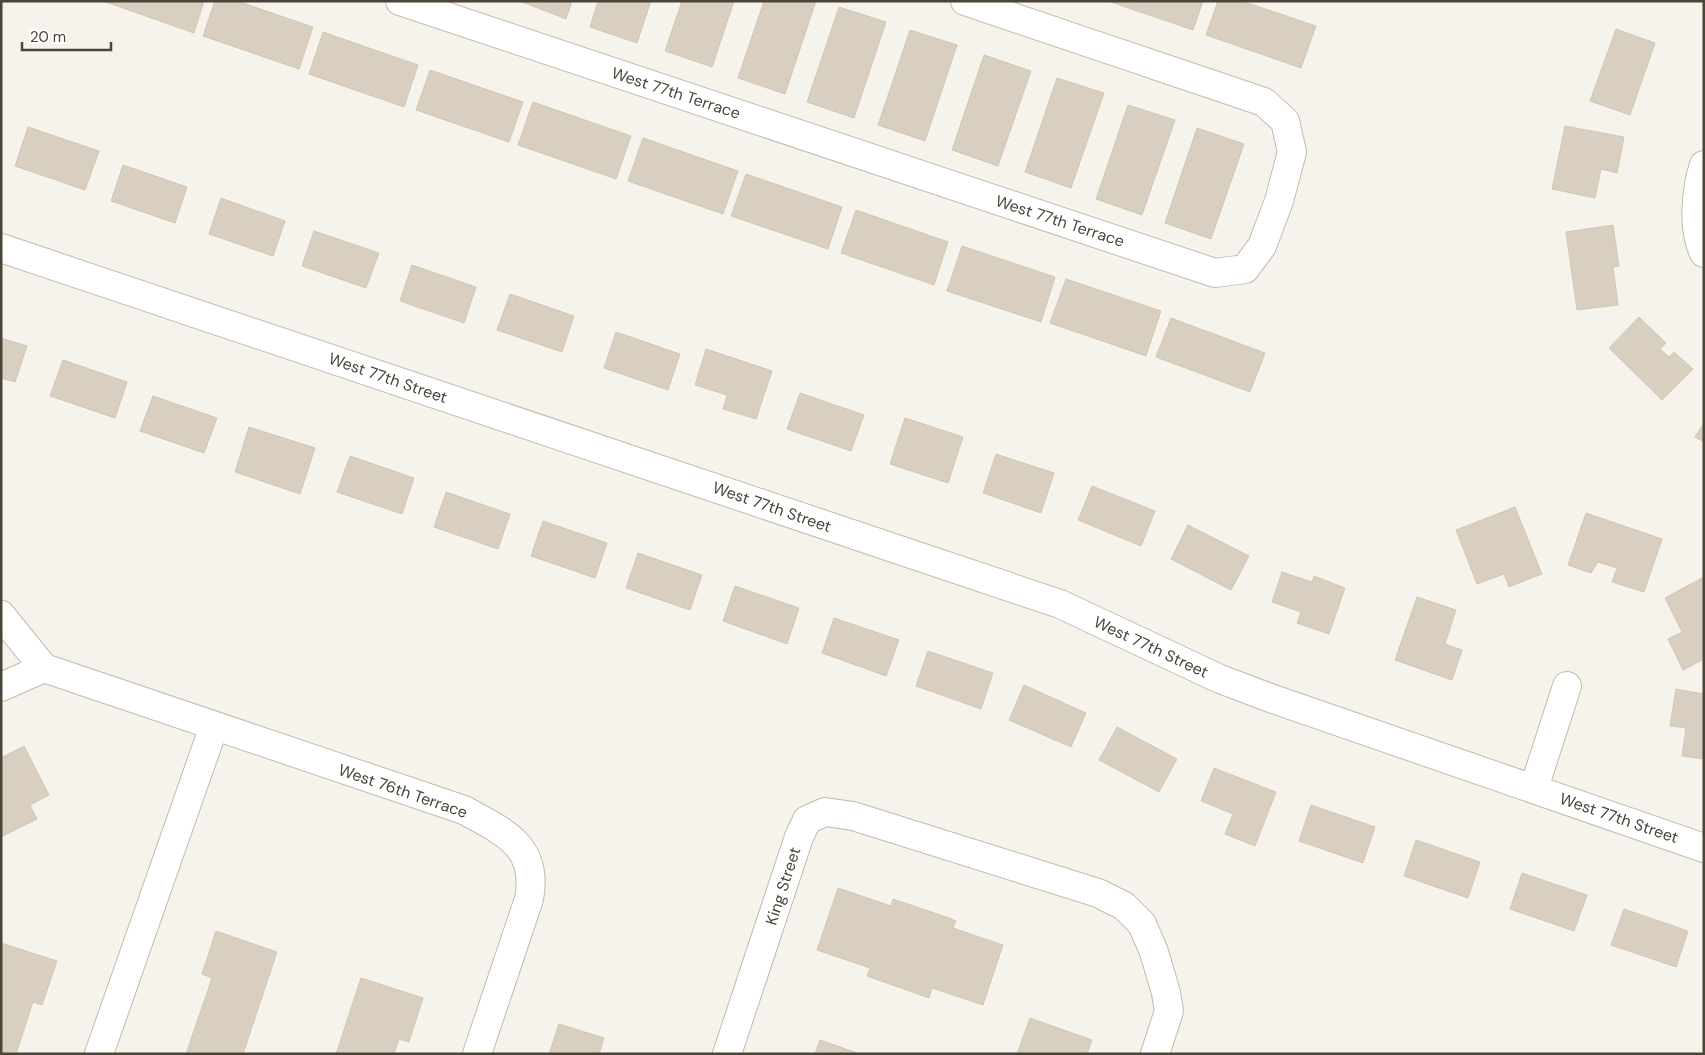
<svg xmlns="http://www.w3.org/2000/svg" width="1705" height="1055" viewBox="0 0 1705 1055" font-family="'DM Sans',sans-serif">
	<style>
		.building { fill: #d8cfc1; stroke: #d3c7b4 }
		.lines { fill: none; stroke-linecap: round; stroke-linejoin: round }
		.minor-casing { stroke: #c2bbae; stroke-width: 30 }
		.minor { stroke: #fff; stroke-width: 28 }
		.labels { text-anchor: middle; dominant-baseline: central; stroke-width: 4; stroke-linejoin: round; paint-order: stroke }
		.street-label { font-size: 16px; fill: #4b4439; stroke: #fff }
	</style>
	<rect width="100%" height="100%" fill="#f6f3ec"/>
	<!-- building -->
	<path class="building" d="M103,1H204L194,33Z
		M215,1H237L313,27L299,69L203,36Z
		M520,1H572L566,19Z
		M598,1H651L637,43L590,27Z
		M682,1H734L712,67L665,51Z
		M764,1H816L785,94L738,78Z
		M1108,1H1203L1193,30Z
		M1218,1H1242L1316,26L1301,68L1206,35Z
		M839,7L886,22L854,118L807,102Z
		M1616,29L1655,43L1630,115L1590,101Z
		M910,30L957,45L925,141L878,125Z
		M323,32L418,65L404,107L309,74Z
		M984,55L1031,71L998,166L952,150Z
		M430,70L523,102L509,142L416,110Z
		M1057,78L1104,93L1071,188L1025,172Z
		M533,102L631,136L616,179L518,145Z
		M1128,105L1175,120L1142,215L1096,199Z
		M1565,126L1624,137L1617,173L1601,169L1595,198L1552,189Z
		M28,127L99,151L85,190L15,166Z
		M1197,128L1244,144L1211,239L1165,223Z
		M643,138L738,171L723,214L628,181Z
		M123,165L187,187L175,223L111,201Z
		M746,174L842,207L828,249L731,216Z
		M221,198L285,221L273,256L209,234Z
		M856,210L948,242L934,285L841,253Z
		M1613,225L1619,266L1613,267L1618,305L1577,310L1566,232Z
		M314,231L379,253L366,288L302,266Z
		M962,246L1055,277L1041,322L947,291Z
		M412,265L476,287L464,323L400,301Z
		M1066,279L1161,311L1146,356L1050,323Z
		M510,294L574,316L562,352L497,330Z
		M1639,317L1666,343L1660,349L1669,357L1674,352L1693,369L1662,400L1609,348Z
		M1171,318L1265,353L1250,392L1156,357Z
		M616,332L680,354L668,390L604,368Z
		M1,338L27,346L15,382L1,378Z
		M706,349L772,371L756,419L723,409L727,395L695,385Z
		M63,360L127,382L115,418L50,396Z
		M800,393L864,415L851,451L787,429Z
		M153,396L217,418L204,453L140,431Z
		M905,418L963,437L948,483L890,464Z
		M1704,423V442L1695,437Z
		M249,427L315,448L300,494L235,472Z
		M996,454L1054,473L1041,513L983,493Z
		M350,456L414,478L402,514L337,492Z
		M1092,486L1155,511L1141,546L1078,520Z
		M446,492L510,514L498,549L434,527Z
		M1515,507L1542,574L1509,587L1504,574L1477,584L1456,530Z
		M1586,513L1662,539L1644,592L1612,582L1617,568L1598,562L1591,573L1568,565Z
		M543,521L607,543L595,578L531,556Z
		M1188,525L1249,556L1231,590L1171,559Z
		M638,553L702,575L690,610L626,588Z
		M1282,572L1312,582L1314,576L1345,588L1329,634L1297,623L1301,612L1272,602Z
		M1704,577V659L1683,670L1668,639L1682,632L1665,598Z
		M735,586L799,608L787,644L723,621Z
		M1417,597L1456,610L1445,644L1462,650L1452,680L1395,660Z
		M834,618L899,640L886,676L822,653Z
		M928,651L993,673L981,709L916,686Z
		M1024,685L1086,713L1071,747L1009,720Z
		M1676,689L1704,694V759L1682,756L1686,728L1670,726Z
		M1117,727L1177,759L1159,792L1099,760Z
		M24,746L49,795L30,805L37,819L1,837V758Z
		M1214,768L1276,792L1255,846L1225,834L1233,814L1201,801Z
		M1311,805L1375,827L1363,863L1299,841Z
		M1416,840L1480,862L1468,898L1404,876Z
		M1522,873L1587,895L1574,931L1510,909Z
		M838,888L891,906L893,899L949,918L956,921L953,928L1003,945L983,1005L932,988L929,998L867,976L870,968L817,950Z
		M1624,909L1688,931L1676,967L1611,945Z
		M216,931L277,952L243,1054H186L212,978L202,974Z
		M1,943L57,961L42,1005L33,1002L16,1054H1Z
		M361,978L423,998L409,1042L399,1039L394,1054H336Z
		M1030,1018L1092,1040L1087,1054H1017Z
		M559,1024L604,1038L599,1054H549Z
		M820,1040L860,1054H815Z"/>
	<g class="lines">
		<defs>
			<path id="minor" d="M400,1L1215,273L1245,269L1262,246L1279,201L1292,152L1285,121L1264,102L965,1
				M1704,165C1696,189 1692,230 1704,253
				M1,248L1060,604L1220,679L1273,699L1704,848
				M1,615L44,668
				M1,687L44,668L464,810C504,832 539,846 529,899L477,1054
				M1534,788L1567,686
				M99,1054L214,726
				M727,1054L799,837L807,820L825,812L853,816L1098,893L1124,906L1142,924L1154,952L1166,993L1169,1011L1155,1054"/>
		</defs>
		<!-- minor casing -->
		<use href="#minor" class="minor-casing"/>
		<!-- minor -->
		<use href="#minor" class="minor"/>
	</g>
	<g class="labels">
		<!-- street labels -->
		<g class="street-label">
			<text transform="translate(676 93) rotate(18)">West 77th Terrace</text>
			<text transform="translate(1060 221) rotate(18)">West 77th Terrace</text>
			<text transform="translate(388 378) rotate(19)">West 77th Street</text>
			<text transform="translate(772 507) rotate(19)">West 77th Street</text>
			<text transform="translate(1151 647) rotate(25)">West 77th Street</text>
			<text transform="translate(403 791) rotate(19)">West 76th Terrace</text>
			<text transform="translate(1619 818) rotate(19)">West 77th Street</text>
			<text transform="translate(783 886) rotate(-72)">King Street</text>
		</g>
	</g>
	<!-- border -->
	<rect width="1705" height="1055" fill="none" stroke="#4b4439" stroke-width="5"/>
	<!-- scale -->
	<path d="M22 42v8h89v-8" fill="none" stroke="#4b4439" stroke-width="2.5"/>
	<text x="30" y="42" font-size="15" fill="#4b4439" stroke="#ffffff" stroke-width="4" paint-order="stroke">20 m</text>
</svg>
